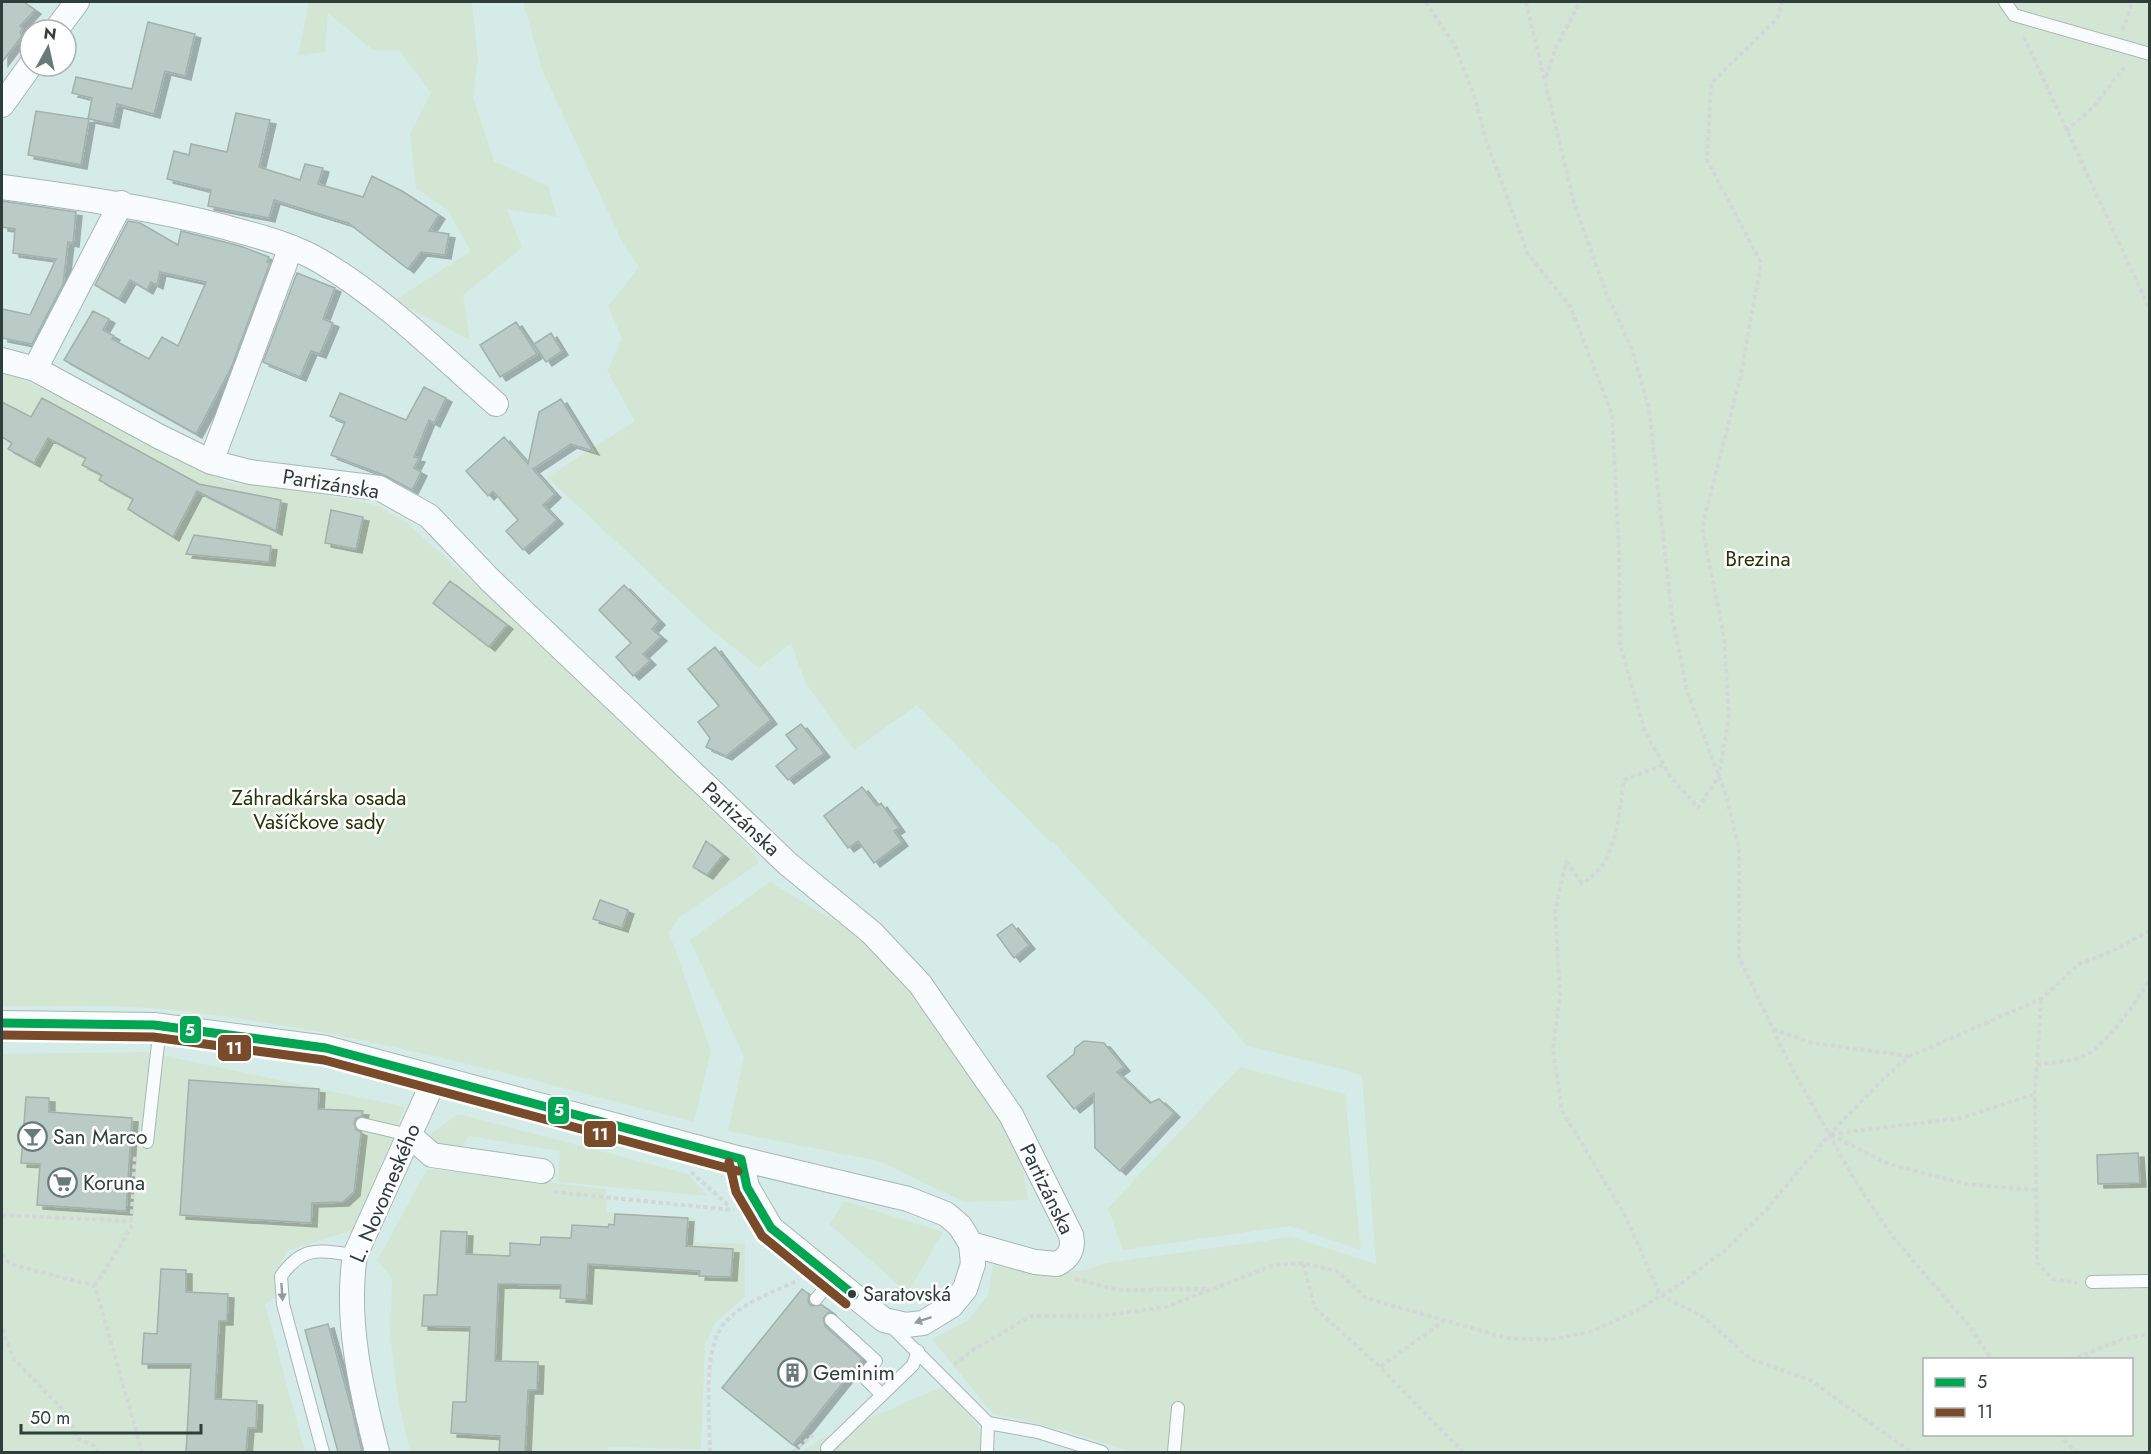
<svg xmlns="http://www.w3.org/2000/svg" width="2151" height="1454" viewBox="0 0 2151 1454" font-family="Jost,sans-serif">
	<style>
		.green { fill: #d3e6d4; fill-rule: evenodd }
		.building { fill: #bacac5; stroke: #a1b1ac; stroke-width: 1.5; filter: url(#shadow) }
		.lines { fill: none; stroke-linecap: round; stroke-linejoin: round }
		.lane-casing { stroke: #a6b7b5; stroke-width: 14 }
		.street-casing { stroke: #a6b7b5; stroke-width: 26 }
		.path { stroke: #d2d8d7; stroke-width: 4; stroke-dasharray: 4.5 3; stroke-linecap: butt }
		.lane { stroke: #f9fcfc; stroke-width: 12 }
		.street { stroke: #f9fcfc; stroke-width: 24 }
		.bus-1-casing { stroke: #fff; stroke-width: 14 }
		.bus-2-casing { stroke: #fff; stroke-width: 14 }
		.bus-1 { stroke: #00a651; stroke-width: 9 }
		.bus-2 { stroke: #7a4b2a; stroke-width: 9 }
		.oneway { fill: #939d9c }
		.bus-dot { fill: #2d3e3b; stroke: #fff; stroke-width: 2 }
		.labels { text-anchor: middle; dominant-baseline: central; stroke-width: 5; stroke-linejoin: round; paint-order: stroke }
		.bus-label { font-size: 20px; fill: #2d3e3b; stroke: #fff; text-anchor: start }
		.street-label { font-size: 21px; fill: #2d3e3b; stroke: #fff }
		.park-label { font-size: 21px; fill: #233605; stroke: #fff }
		.poi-label { font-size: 21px; fill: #2d3e3b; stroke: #fff; text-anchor: start }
		.line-badge { stroke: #fff; stroke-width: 2 }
		.badge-label { font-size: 16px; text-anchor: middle; font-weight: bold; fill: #fff }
	</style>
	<defs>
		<filter id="shadow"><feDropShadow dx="6" dy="4" stdDeviation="0" flood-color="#0004"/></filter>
	</defs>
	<rect width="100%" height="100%" fill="#d5ebe8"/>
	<!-- green -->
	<path class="green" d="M309,2H472L478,59L473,97L494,161L548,186L557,217L507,209L522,248L463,295L470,340L395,300L471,251L447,210L416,188L410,134L431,93L399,50H373L328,13L325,52L298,56Z
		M523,2H2149V1452H1131L1066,1431L992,1413L932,1339L967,1321L988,1295L993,1265C1031,1270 1071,1279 1106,1263L1291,1237L1376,1264L1362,1076L1346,1070L1247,1046L1207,999L1123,918L1053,842L1051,843L917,705L854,750L805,682L791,643L759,668L704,624L547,477L635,421L607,371L622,339L608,306L639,267L623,244L543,72ZM1924,1360H2132V1434H1924Z
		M2,370L65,400L168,456L231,483L300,490L376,505L406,522L579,678L749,847L759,863L681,916L669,932L711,1051L694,1122C521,1077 354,1030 174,1010C117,1004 59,1006 2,1006Z
		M770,882L869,942L950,1045L1018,1140L1028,1200L964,1202L879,1161L728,1131L744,1057L690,940Z
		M147,1052L405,1107L356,1229L287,1251L278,1267L275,1298L265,1304L305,1452H2V1054Z
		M1240,1067L1345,1094L1361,1250L1290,1226L1123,1250L1108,1208Z
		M458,1114L688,1174L708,1196L558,1182L560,1151L469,1136L450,1161L429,1135Z
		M427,1169L606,1189L607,1212L696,1218L695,1242L745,1244V1297L716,1322L705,1344L701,1449L608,1447V1452H410L399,1405L390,1337L392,1278L377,1261Z
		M844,1201L943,1232L908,1293L829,1224Z
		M944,1386L984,1433L983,1452H800L823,1438Z"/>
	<!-- building -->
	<path class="building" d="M2,2H24L35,10L20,26L23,29L20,32L22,36L2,62Z
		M148,22L195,34L185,76L165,71L154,114L117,104L113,124L89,119L81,165L28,155L36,111L88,119L92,98L72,93L76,77L132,89Z
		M236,113L270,120L259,167L300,180L305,164L323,168L318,184L363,197L372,176L402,191L439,215L429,231L449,234L445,255L421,252L408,269L348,223L274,200L269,218L208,206L211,190L167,179L174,151L189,155L191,144L227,152Z
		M2,201L76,212L73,243L68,242L63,284L32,344L2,338V309L30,315L56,259L13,253L15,229L2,227Z
		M128,221L140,223L178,245L181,231L240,246L269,257L267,262L270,263L231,368L196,434L64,360L93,311L109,319L103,330L114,336L112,339L149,359L162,337L178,346L206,282L160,272L157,285L151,282L147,290L130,280L119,299L95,285Z
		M297,273L335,288L323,319L333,323L320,354L311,351L300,377L263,362Z
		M516,322L537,354L500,377L480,345Z
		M551,333L562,351L546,362L534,344Z
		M424,387L446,398L434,423L429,420L414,457L419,458L414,468L421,472L412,490L386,476L331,455L345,422L330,416L340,393L406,420Z
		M42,398L199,484L281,500L276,531L197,491L173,537L128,509L133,499L99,480L102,475L82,465L86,458L48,438L34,463L8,449L12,443L2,437V402L31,417Z
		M561,399L593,451L571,444L533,469L555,494L543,505L557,520L523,550L506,531L518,520L493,491L488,496L466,471L504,437L528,464L539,412Z
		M331,510L363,517L356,549L325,543Z
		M194,535L271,546L269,562L186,554Z
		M450,581L507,625L489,647L433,603Z
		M624,585L659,621L652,629L661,637L643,654L650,661L633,676L616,657L631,643L599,610Z
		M715,647L771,720L726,756L706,747L710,738L698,722L719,706L688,669Z
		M801,724L824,753L788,780L776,766L797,749L786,735Z
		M862,787L877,806L881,803L899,828L894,831L902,842L874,863L858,841L848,848L824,816Z
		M706,841L723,855L707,875L693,867Z
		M600,900L628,910L622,928L593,919Z
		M1012,924L1029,945L1014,958L997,935Z
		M1084,1041L1104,1043L1124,1067L1117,1072L1150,1103L1159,1099L1174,1113L1120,1171L1095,1148L1094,1093L1074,1109L1047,1076L1074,1054L1075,1048Z
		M189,1080L319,1089L318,1109L363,1111L362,1116L356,1118L354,1123L356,1130L361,1132L354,1192L343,1202L312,1203L311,1223L180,1215Z
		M26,1097L49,1098V1112L132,1118L126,1211L37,1205L40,1164L21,1163Z
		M2138,1153L2140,1183L2098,1184L2097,1155Z
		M615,1214L688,1218L686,1246L733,1249L731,1277L699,1276L700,1271L588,1264L586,1300L560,1298L561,1285L498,1284L495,1361L538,1362L537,1390H528L525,1452H499L500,1436L451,1433L453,1402H466L470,1327L422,1326L424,1295H437L441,1231L467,1232L466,1254L510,1256V1243L540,1245L541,1237L571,1238L572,1225L608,1227L609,1224L614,1225Z
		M161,1269L186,1270V1292L228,1294L227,1321H219L215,1399L257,1401L256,1428H248L246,1452H186L191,1364H142L144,1333L157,1334Z
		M802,1289L809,1294L808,1301L811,1306L822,1305L830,1311L823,1318L825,1326L862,1359L793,1445L722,1388Z
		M328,1324L353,1414L362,1452H338L305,1330Z"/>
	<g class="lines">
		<defs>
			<path id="lane" d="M2005,2L2014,15L2150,54
				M362,1124L409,1135
				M147,1142L160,1026
				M2092,1282L2150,1281
				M816,1299L833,1279
				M831,1320L876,1361L863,1376L882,1395
				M892,1327L988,1423L1038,1432L1102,1452
				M827,1448L913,1365L918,1351
				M323,1452L283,1304L281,1276C304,1244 320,1251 355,1255
				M987,1452L988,1423
				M1174,1452L1178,1408"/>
			<path id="street" d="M56,30L77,2
				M2,105L30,66
				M2,187C77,197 151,208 225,227C257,236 291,244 320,261C385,299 440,355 496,404
				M2,360L35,369L158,436L211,462L250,472L379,488L429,516L490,580L677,758L788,864L872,933L920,984L1011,1115L1071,1235C1074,1249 1070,1257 1057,1264L1035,1262L971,1244
				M35,369L121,203
				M211,462L291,247
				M2,1023L154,1025L326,1048L741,1159L908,1199L946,1214L960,1226L971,1244L973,1264L965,1289L951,1306L923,1323L906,1325L884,1320L771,1228L747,1187L741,1159
				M409,1135L432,1155L542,1171
				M377,1452C361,1389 345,1319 355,1255L435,1078"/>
		</defs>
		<!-- lane casing -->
		<use href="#lane" class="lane-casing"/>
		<!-- street casing -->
		<use href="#street" class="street-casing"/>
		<!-- path -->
		<path class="path" d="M1426,2L1455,46L1476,101L1485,137L1528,254L1570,306L1612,414L1619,552L1620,645L1645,732L1670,776L1698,808L1719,776L1729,716L1724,637L1702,527L1740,379L1761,263L1707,160L1711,83L1777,19L1782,2
			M1526,2L1574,203L1605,290L1632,349L1649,409L1672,616L1687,691L1726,795L1739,849V957L1787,1059L1854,1179L1893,1237L1970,1327L1992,1360
			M2123,30L2132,2
			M2024,37L2150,310
			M1546,77L1556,47L1580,2
			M2066,131L2093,107L2126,65
			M1663,765L1624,780C1618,814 1618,865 1582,883L1566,862L1555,911L1560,995L1553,1050L1562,1111L1625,1215L1660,1295L1702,1316L1751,1359L1810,1380L1911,1452
			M2041,1000L2035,1094L2037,1263L2053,1279L2077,1283
			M1773,1029L1812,1043L1909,1056
			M2037,1065C2052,1062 2070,1062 2084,1056C2105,1047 2140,998 2150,977
			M1831,1134L1961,1118L2035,1094
			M1831,1135L1889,1164L1965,1184L2036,1190
			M691,1172L728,1205
			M554,1192L734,1210
			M2,1215L131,1221
			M2,1254L10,1264L95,1286L142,1452
			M1303,1264L1315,1308L1380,1367
			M1075,1279L1118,1290L1207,1289
			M95,1286L131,1228L135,1156
			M1445,1320L1380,1367L1463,1452
			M2,1329L14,1359L68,1415L77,1438L94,1446L98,1452
			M2070,1360L2121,1340L2150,1334
			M954,1365L971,1351L1031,1316H1100L1166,1307L1274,1265L1303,1263L1337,1271L1366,1298L1507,1338L1549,1340L1593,1331L1638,1310L1680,1284L1725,1250L1765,1211L1830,1134L1887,1075L1910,1056L2041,999L2079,964L2111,952L2150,930
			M2059,1434L2075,1452
			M710,1452C710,1419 702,1352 723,1325C740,1303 775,1292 798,1280
			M793,1452L813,1435"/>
		<!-- lane -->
		<use href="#lane" class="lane"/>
		<!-- street -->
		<use href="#street" class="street"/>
		<defs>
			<path id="bus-1" d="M2,1023L154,1025L326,1048L741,1159
				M741,1159L747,1187L771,1228L854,1295"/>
			<path id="bus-2" d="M2,1035L153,1037L324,1060L738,1171
				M729,1162L736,1192L762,1236L846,1304"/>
		</defs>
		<!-- bus-1 casing -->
		<use href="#bus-1" class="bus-1-casing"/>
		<!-- bus-2 casing -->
		<use href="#bus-2" class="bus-2-casing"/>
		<!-- bus-1 -->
		<use href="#bus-1" class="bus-1"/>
		<!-- bus-2 -->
		<use href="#bus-2" class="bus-2"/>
	</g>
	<!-- one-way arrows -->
	<defs><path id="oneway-solid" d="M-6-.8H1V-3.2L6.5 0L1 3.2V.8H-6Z" transform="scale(1.5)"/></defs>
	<g class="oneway">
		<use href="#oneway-solid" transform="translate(282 1292) rotate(86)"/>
		<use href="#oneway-solid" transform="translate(923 1320) rotate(161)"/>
	</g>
	<!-- icons -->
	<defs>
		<symbol id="bar-ring" viewBox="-11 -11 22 22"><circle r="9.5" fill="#fff" stroke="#687b78" stroke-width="1.5"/><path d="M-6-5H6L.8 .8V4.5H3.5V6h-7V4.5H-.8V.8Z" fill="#687b78"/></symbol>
		<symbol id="supermarket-ring" viewBox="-11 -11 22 22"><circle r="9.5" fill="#fff" stroke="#687b78" stroke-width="1.5"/><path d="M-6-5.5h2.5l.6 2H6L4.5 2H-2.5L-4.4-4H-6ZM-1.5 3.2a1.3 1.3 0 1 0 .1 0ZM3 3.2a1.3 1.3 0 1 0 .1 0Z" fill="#687b78"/></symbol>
		<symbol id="building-ring" viewBox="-11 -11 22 22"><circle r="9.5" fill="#fff" stroke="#687b78" stroke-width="1.5"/><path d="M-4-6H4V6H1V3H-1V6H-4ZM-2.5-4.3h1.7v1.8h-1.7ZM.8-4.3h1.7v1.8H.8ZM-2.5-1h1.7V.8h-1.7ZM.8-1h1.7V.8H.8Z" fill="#687b78"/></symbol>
	</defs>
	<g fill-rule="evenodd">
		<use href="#bar-ring" x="16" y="1120" width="33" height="33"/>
		<use href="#supermarket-ring" x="46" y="1166" width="33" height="33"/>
		<use href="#building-ring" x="776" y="1356" width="33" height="33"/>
	</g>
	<!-- markers -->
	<circle class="bus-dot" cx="852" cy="1294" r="5"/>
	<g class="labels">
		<!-- bus labels -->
		<g class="bus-label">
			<text x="863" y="1294">Saratovská</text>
		</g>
		<!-- street labels -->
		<g class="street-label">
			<text transform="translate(331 484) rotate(9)">Partizánska</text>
			<text transform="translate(741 819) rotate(43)">Partizánska</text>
			<text transform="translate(1047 1189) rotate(64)">Partizánska</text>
			<text transform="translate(385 1193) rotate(-67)">L. Novomeského</text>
		</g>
		<!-- park labels -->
		<g class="park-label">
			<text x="1758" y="559">Brezina</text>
			<text x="319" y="798">Záhradkárska osada<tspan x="319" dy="24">Vašíčkove sady</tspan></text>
		</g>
		<!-- poi labels -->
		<g class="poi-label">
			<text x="53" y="1137">San Marco</text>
			<text x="83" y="1183">Koruna</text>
			<text x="813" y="1373">Geminim</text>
		</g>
	</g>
	<g class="line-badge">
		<rect x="179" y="1015" width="23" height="29" rx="6" fill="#00a651"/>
		<rect x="217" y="1034" width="35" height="28" rx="6" fill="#7a4b2a"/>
		<rect x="547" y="1096" width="23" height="29" rx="6" fill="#00a651"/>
		<rect x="583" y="1120" width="34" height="28" rx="6" fill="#7a4b2a"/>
	</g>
	<g class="badge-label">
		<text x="190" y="1036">5</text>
		<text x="234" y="1054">11</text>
		<text x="559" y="1116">5</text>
		<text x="600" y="1140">11</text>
	</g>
	<!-- border -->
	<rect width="2151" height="1454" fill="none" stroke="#2d3e3b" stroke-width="6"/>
	<!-- legend -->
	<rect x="1923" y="1358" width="210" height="78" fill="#ffffff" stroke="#abb2b1" stroke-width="1.5"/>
	<rect x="1935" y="1378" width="30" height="9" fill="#00a651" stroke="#abb2b1" stroke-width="1.5"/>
	<text x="1977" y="1388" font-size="18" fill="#2d3e3b">5</text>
	<rect x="1935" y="1408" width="30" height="9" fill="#7a4b2a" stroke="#abb2b1" stroke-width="1.5"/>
	<text x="1977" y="1418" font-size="18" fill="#2d3e3b">11</text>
	<!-- north arrow -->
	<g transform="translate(48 48) rotate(8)"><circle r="28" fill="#ffffff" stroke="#abb2b1" stroke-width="1.5"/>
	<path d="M0-4.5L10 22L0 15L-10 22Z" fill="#687b78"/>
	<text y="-9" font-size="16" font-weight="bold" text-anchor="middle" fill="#2d3e3b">N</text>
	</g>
	<!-- scale -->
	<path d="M21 1424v9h180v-9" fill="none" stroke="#2d3e3b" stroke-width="3"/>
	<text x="30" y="1424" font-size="18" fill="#2d3e3b" stroke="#ffffff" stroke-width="4.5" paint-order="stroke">50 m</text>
</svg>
